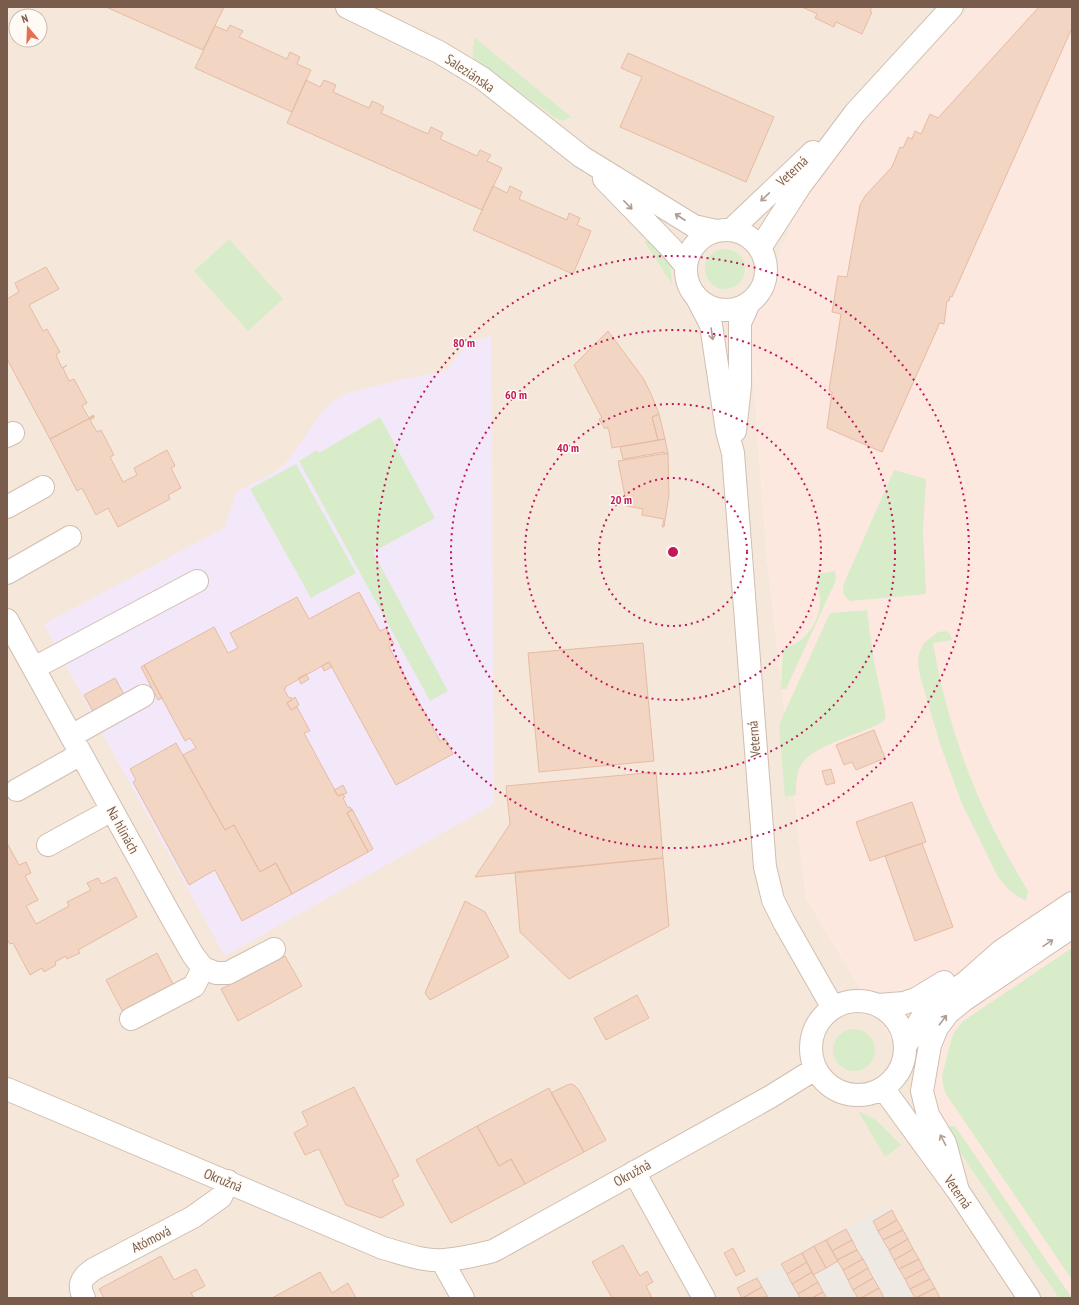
<svg xmlns="http://www.w3.org/2000/svg" width="1079" height="1305" viewBox="0 0 1079 1305" font-family="'PT Sans Narrow',sans-serif">
	<style>
		.residential { fill: #f5e8da; fill-rule: evenodd }
		.commercial { fill: #fde8e0 }
		.industrial { fill: #efe9e4 }
		.education { fill: #f3e8fa }
		.green { fill: #d8ecc9 }
		.building { fill: #f3d5c3; stroke: #e6bba3 }
		.lines { fill: none; stroke-linecap: round; stroke-linejoin: round }
		.minor-casing { stroke: #d1beb0; stroke-width: 24 }
		.minor { stroke: #fff; stroke-width: 22 }
		.oneway { stroke: #af9d94 }
		.ring { fill: none; stroke: #c2185b; stroke-width: 2; stroke-dasharray: 2 4 }
		.labels { text-anchor: middle; dominant-baseline: central; stroke-width: 3; stroke-linejoin: round; paint-order: stroke }
		.street-label { font-size: 14px; fill: #7a5c4d; stroke: #fffaf3 }
		.centre { fill: #c2185b; stroke: #fffaf3; stroke-width: 2 }
		.ring-label { font-size: 12px; text-anchor: middle; font-weight: bold; fill: #c2185b; stroke: #fffaf3; stroke-width: 3; stroke-linejoin: round; paint-order: stroke }
	</style>
	<rect width="100%" height="100%" fill="#fdf6ec"/>
	<!-- residential -->
	<path class="residential" d="M7,7H970L924,58L797,210L750,327L766,548L806,898L888,1034L1060,1298H7ZM16,16H40V40H16Z"/>
	<!-- commercial -->
	<path class="commercial" d="M970,7H1072V1298H1060L888,1034L806,898L766,548L750,326L797,210L818,174L847,139L924,58Z"/>
	<!-- industrial -->
	<path class="industrial" d="M889,1205L940,1298H742L737,1288Z"/>
	<!-- education -->
	<path class="education" d="M491,336L494,804L225,956L96,722L44,624L224,528L237,492L278,470L291,457L320,415L333,401L348,393L404,379L446,371L467,343Z"/>
	<!-- green -->
	<path class="green" d="M474,37L571,117L563,121L555,118L473,58Z
		M229,239L283,299L248,331L194,271Z
		M644,241H656L670,260L672,284Z
		M705 269a20 20 0 1 1 40 0a20 20 0 1 1-40 0Z
		M380,417L435,518L373,552L448,691L430,701L299,461L317,450L319,453Z
		M296,464L356,573L311,598L250,489Z
		M894,470L926,479L923,530L926,594L851,601C842,596 842,590 845,581Z
		M835,571L836,580L786,689H781L783,649C787,647 793,645 797,643C811,633 821,616 820,599C819,591 816,582 818,574Z
		M867,610L874,662L886,716L884,721C862,735 815,743 801,765C796,772 796,786 796,795L785,797L779,726L782,718L830,613Z
		M946,631L950,634L952,640L933,643C945,714 970,788 1005,851C1012,864 1020,877 1028,891L1026,901L1017,896L1008,889L998,877L962,804L940,744L920,676L918,663L919,653L924,643L938,632Z
		M1072,948V1280L946,1094L943,1085L942,1076L949,1048L953,1034L963,1021Z
		M833 1050a21 21 0 1 1 42 0a21 21 0 1 1-42 0Z
		M858,1111L876,1120L901,1145L885,1157Z
		M951,1126H955L1072,1298H1059L945,1130Z"/>
	<!-- building -->
	<path class="building" d="M106,7H224L203,50Z
		M802,7H872L870,11L872,12L862,34L836,22L834,27L815,18L817,14Z
		M1039,7H1072V28L952,297L950,296L949,301H947L944,324L939,323L938,327L882,452L827,428L832,392L829,390L841,314L832,312L838,276L847,277L860,205L865,196L892,167L900,147L903,148L908,137L912,139L915,131L921,134L930,114L938,118Z
		M230,25L243,31L239,37L287,59L290,52L300,57L297,64L311,70L292,112L195,68L215,26L227,31Z
		M628,53L774,117L746,182L620,127L642,77L621,68Z
		M306,80L320,87L324,80L336,85L333,92L369,108L372,101L379,104L384,107L381,113L428,134L431,127L443,133L440,139L477,156L480,150L491,155L487,161L502,168L482,210L287,123Z
		M493,186L507,193L510,186L522,192L519,199L567,220L569,213L580,218L577,225L591,231L573,274L473,230Z
		M46,267L59,289L29,305L43,331L47,329L60,352L56,355L62,368L67,365L63,368L69,381L74,379L87,403L82,406L89,418L93,415L94,416L50,439L7,359V299L19,292L15,283Z
		M608,331L643,378L651,394L659,414L652,417L658,440L612,448L609,431L607,427L605,429L599,419L602,418L574,365Z
		M659,414L665,439L658,440L652,417Z
		M94,416V418L90,420L97,432L101,430L114,455L110,457L123,482L137,475L134,468L167,450L175,466L171,468L181,488L168,495L170,499L118,527L108,508L96,515L82,488L77,491L50,439Z
		M665,439L668,453L664,454V452L623,459L620,447Z
		M668,453L669,495L664,527H662L664,519L642,515L643,509L627,506L618,461Z
		M359,592L380,631L386,628L394,644L389,647L440,741L445,738L453,754L396,785L329,662L285,687L286,688L284,689L289,698L291,697L292,700L287,703L291,710L297,707L310,731L304,733L338,796L343,794L345,797L343,798L348,808L350,807L352,810L347,813L368,852L292,894L276,863L260,872L234,825L225,830L183,755L196,748L190,738L185,741L144,665L214,627L228,653L238,648L230,633L297,597L309,619Z
		M643,643L654,761L539,772L528,653Z
		M329,662L332,667L324,671L322,666Z
		M144,665L162,698L158,700L141,667Z
		M306,674L309,679L301,684L298,678Z
		M115,678L126,698L95,715L84,695Z
		M295,697L299,705L291,710L287,703Z
		M874,730L885,758L856,770L852,762L844,765L836,745Z
		M176,743L225,830L234,825L260,872L276,863L292,894L242,921L215,870L189,885L133,782L136,780L130,769Z
		M831,769L835,783L826,785L822,771Z
		M656,772L663,858L475,877L510,824L506,786Z
		M343,785L347,793L338,796L334,790Z
		M912,802L926,842L870,861L856,822Z
		M352,809L373,849L368,852L347,813Z
		M7,843L19,865L26,862L31,873L25,876L38,900L26,906L36,924L69,906L67,902L91,890L87,883L98,878L102,884L116,877L137,917L78,950L80,953L67,959L66,956L55,962L56,965L44,972L42,968L30,975L13,943L10,944L7,939Z
		M922,843L953,927L915,941L885,856Z
		M663,858L669,926L569,979L520,932L515,872Z
		M465,901L485,912L509,957L430,1000L425,993Z
		M157,953L175,988L124,1014L106,980Z
		M285,956L302,986L238,1021L221,989Z
		M637,995L649,1018L606,1040L594,1018Z
		M571,1084L574,1085L579,1090L606,1140L584,1152L551,1093L567,1085Z
		M354,1087L399,1176L392,1180L404,1205L381,1218L346,1205L319,1149L305,1155L294,1133L308,1125L302,1112Z
		M549,1088L584,1152L525,1184L511,1159L499,1166L477,1126Z
		M477,1126L499,1166L511,1159L525,1184L451,1223L416,1160Z
		M892,1210L897,1220L878,1231L873,1221Z
		M897,1220L903,1230L883,1240L878,1231Z
		M846,1229L852,1240L832,1251L826,1240Z
		M903,1230L908,1239L889,1250L883,1240Z
		M908,1239L913,1249L894,1260L889,1250Z
		M826,1240L838,1261L826,1268L814,1246Z
		M852,1240L857,1250L837,1260L832,1251Z
		M623,1245L640,1276L647,1271L653,1282L646,1286L652,1298H612L592,1262Z
		M814,1246L826,1268L813,1275L802,1253Z
		M733,1248L745,1271L736,1276L724,1253Z
		M913,1249L919,1259L899,1269L894,1260Z
		M857,1250L863,1259L843,1270L837,1260Z
		M802,1253L807,1262L787,1274L781,1264Z
		M161,1256L174,1280L196,1269L205,1286L191,1293L194,1298H104L99,1289Z
		M863,1259L868,1268L848,1280L843,1270Z
		M919,1259L924,1269L905,1279L899,1269Z
		M807,1262L812,1272L792,1284L787,1274Z
		M868,1268L873,1278L853,1290L848,1280Z
		M924,1269L930,1279L910,1289L905,1279Z
		M320,1272L332,1293L348,1283L356,1298H272Z
		M812,1272L818,1282L798,1294L792,1284Z
		M757,1278L762,1287L742,1298L737,1288Z
		M873,1278L879,1288L861,1298H858L853,1290Z
		M930,1279L935,1288L915,1298L910,1289Z
		M818,1282L823,1292L812,1298H800L798,1294Z
		M762,1287L768,1297L743,1298Z
		M879,1288L884,1298H861Z
		M935,1288L940,1298H917Z
		M823,1292L827,1298H812Z"/>
	<g class="lines">
		<defs>
			<path id="minor" d="M347,7L439,52L482,78L582,157L694,226L716,231
				M604,179L672,249L686,266
				M731,230L813,152
				M686 270a40 40 0 1 1 80 0a40 40 0 1 1-80 0Z
				M760,248L800,186L855,113L952,7
				M697,298L711,325L727,431L733,453L765,867L773,900L784,922L833,1008
				M735,431L740,386V323L749,303
				M7,436L13,433
				M7,507L43,487
				M7,573L70,537
				M7,620L169,913L193,955L203,968L216,973H228L274,949
				M34,668L197,581
				M71,736L143,696
				M17,790L81,754
				M48,845L112,810
				M811 1048a47 47 0 1 1 94 0a47 47 0 1 1-94 0Z
				M878,1005L904,1003L916,999L944,982
				M131,1019L194,986L203,968
				M905,1047L921,1019L934,1004L966,982L1001,951L1072,903
				M883,1088L958,1191L1029,1298
				M7,1089L383,1248C402,1253 424,1262 444,1260C461,1259 477,1255 493,1251L770,1097L815,1069
				M634,1172L704,1298
				M958,1191L945,1143L928,1115L922,1091L930,1045L937,1028L948,1013L964,1000L1072,927
				M442,1261L463,1298
				M84,1298C77,1284 82,1277 94,1269L193,1217L221,1197L228,1181"/>
		</defs>
		<!-- minor casing -->
		<use href="#minor" class="minor-casing"/>
		<!-- minor -->
		<use href="#minor" class="minor"/>
	</g>
	<!-- one-way arrows -->
	<defs><path id="oneway-shaft" d="M-6 0H5M1.5-3L5.5 0L1.5 3" fill="none" stroke-width="1.6" stroke-linecap="round" stroke-linejoin="round"/></defs>
	<g class="oneway">
		<use href="#oneway-shaft" transform="translate(765 197) rotate(136)"/>
		<use href="#oneway-shaft" transform="translate(628 205) rotate(46)"/>
		<use href="#oneway-shaft" transform="translate(680 217) rotate(-147)"/>
		<use href="#oneway-shaft" transform="translate(712 334) rotate(82)"/>
		<use href="#oneway-shaft" transform="translate(1048 943) rotate(-34)"/>
		<use href="#oneway-shaft" transform="translate(943 1020) rotate(-53)"/>
		<use href="#oneway-shaft" transform="translate(943 1140) rotate(-118)"/>
	</g>
	<!-- distance rings -->
	<g class="ring">
		<circle cx="673" cy="552" r="74"/>
		<circle cx="673" cy="552" r="148"/>
		<circle cx="673" cy="552" r="222"/>
		<circle cx="673" cy="552" r="296"/>
	</g>
	<g class="labels">
		<!-- street labels -->
		<g class="street-label">
			<text transform="translate(470 73) rotate(34)">Saleziánska</text>
			<text transform="translate(792 171) rotate(-43)">Veterná</text>
			<text transform="translate(754 739) rotate(-95)">Veterná</text>
			<text transform="translate(123 830) rotate(61)">Na hlinách</text>
			<text transform="translate(632 1173) rotate(-29)">Okružná</text>
			<text transform="translate(223 1180) rotate(22)">Okružná</text>
			<text transform="translate(958 1192) rotate(55)">Veterná</text>
			<text transform="translate(151 1239) rotate(-27)">Atómová</text>
		</g>
	</g>
	<circle cx="673" cy="552" r="6" class="centre"/>
	<g class="ring-label">
		<text x="464" y="347">80 m</text>
		<text x="516" y="399">60 m</text>
		<text x="568" y="452">40 m</text>
		<text x="621" y="504">20 m</text>
	</g>
	<!-- border -->
	<rect width="1079" height="1305" fill="none" stroke="#7a5c4d" stroke-width="16"/>
	<!-- north arrow -->
	<g transform="translate(28 28) rotate(341)"><circle r="19" fill="#fffaf3" stroke="#cabbb1"/>
	<path d="M0-3L7 15L0 10L-7 15Z" fill="#e76f51"/>
	<text y="-6" font-size="11" font-weight="bold" text-anchor="middle" fill="#7a5c4d">N</text>
	</g>
</svg>
